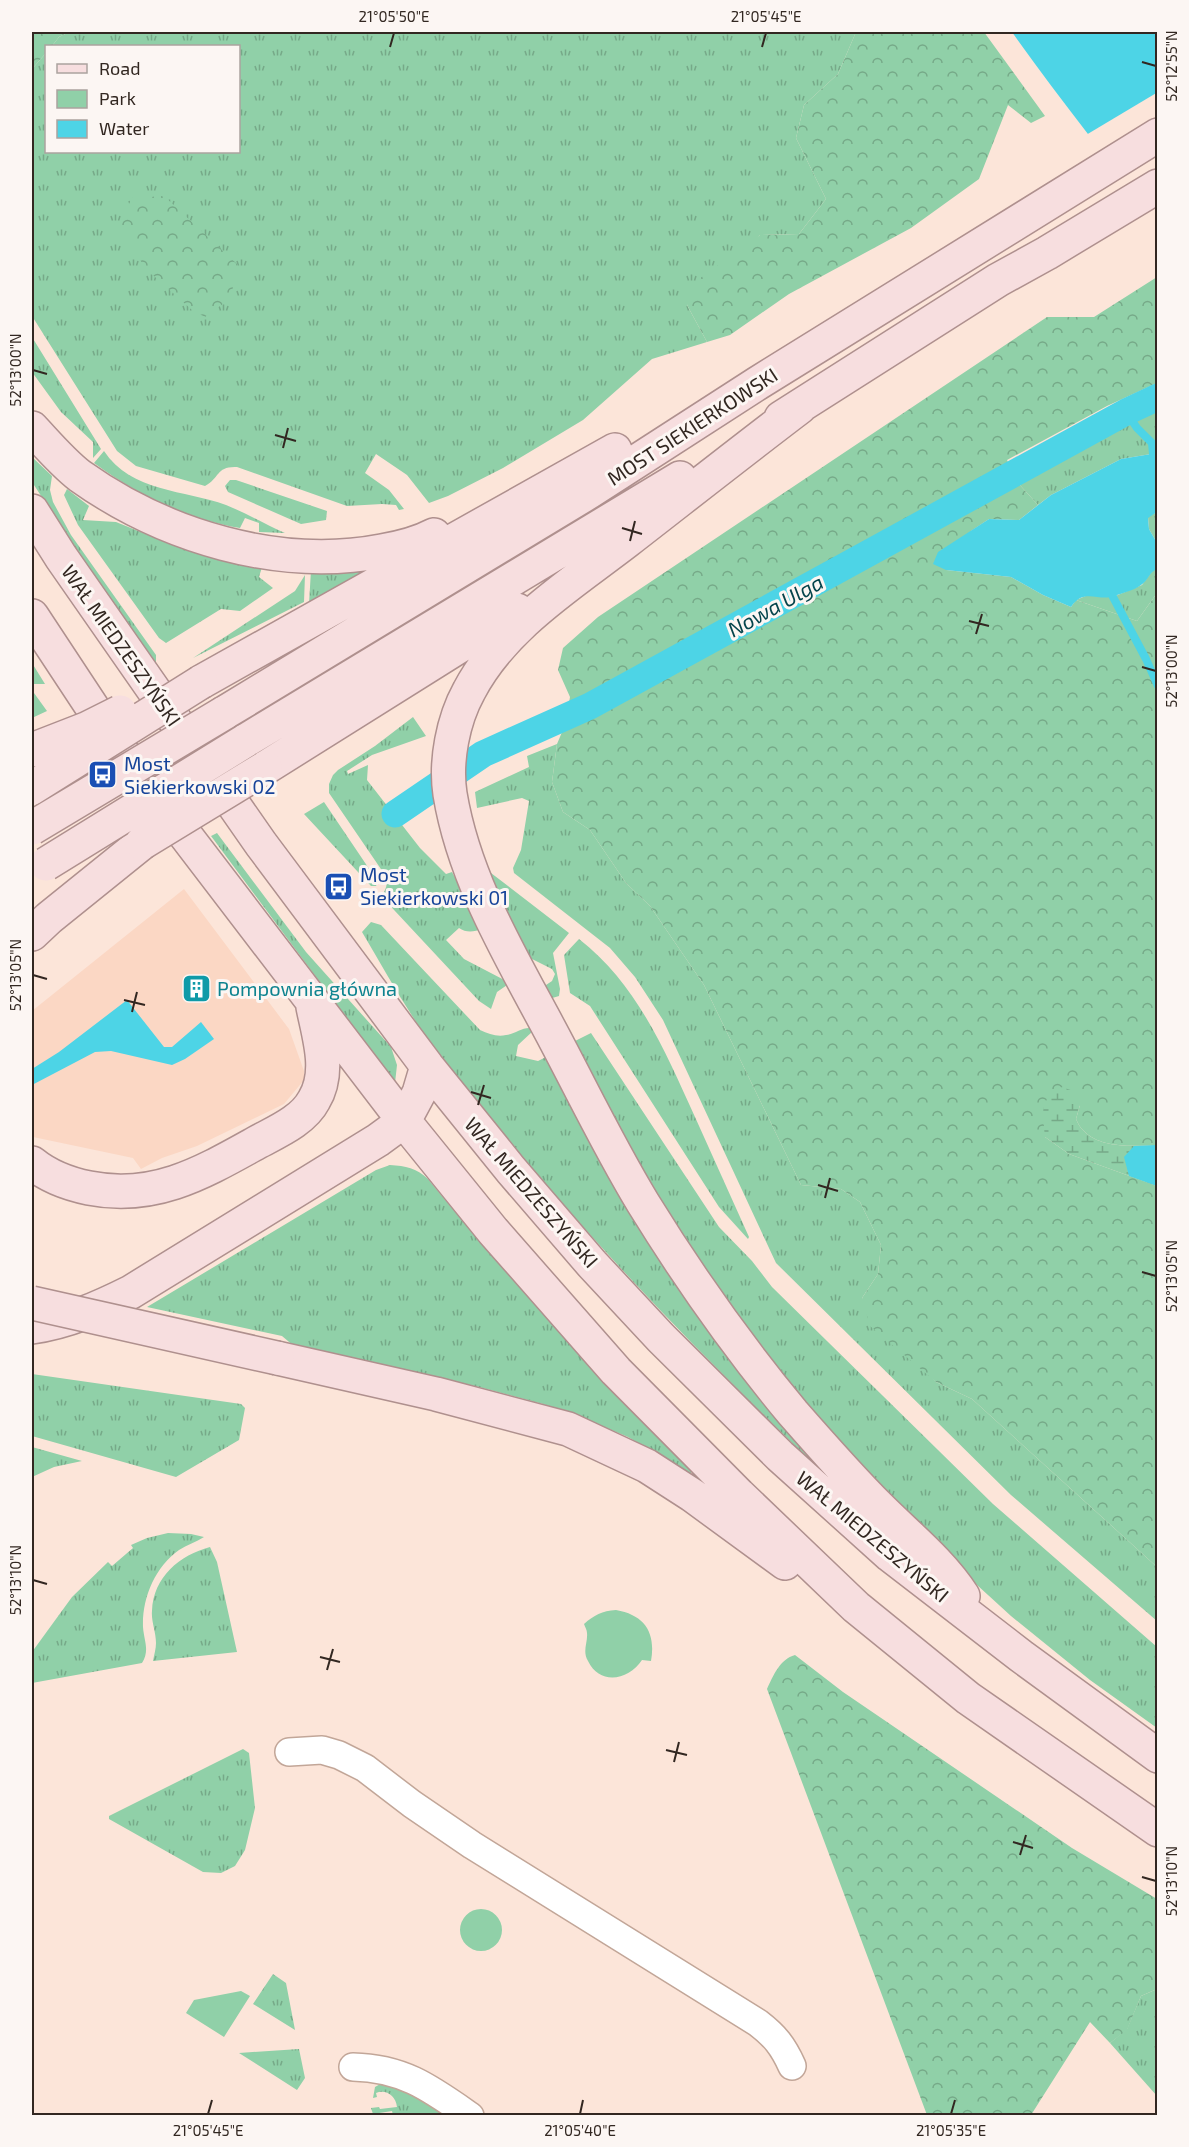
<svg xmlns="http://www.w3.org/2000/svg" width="1189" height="2147" viewBox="0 0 1189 2147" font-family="'Exo 2',sans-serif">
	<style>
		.built { fill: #fbd7c4 }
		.grass { fill: url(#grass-tufts) }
		.forest { fill: url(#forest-crowns) }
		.wetland { fill: url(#wetland-marsh) }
		.green { fill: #90d0a8 }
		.water { fill: #4dd4e6 }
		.pier { fill: #fce5d9 }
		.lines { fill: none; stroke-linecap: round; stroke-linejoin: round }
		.stream { stroke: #4dd4e6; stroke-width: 8 }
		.canal { stroke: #4dd4e6; stroke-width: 27 }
		.minor-casing { stroke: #c2a698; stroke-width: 30 }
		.major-casing { stroke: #af908e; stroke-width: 36 }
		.minor { stroke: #fff; stroke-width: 27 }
		.major { stroke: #f7dedf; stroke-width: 33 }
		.major-bridge-casing { stroke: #af908e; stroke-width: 36; stroke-linecap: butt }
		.major-bridge { stroke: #f7dedf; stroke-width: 33 }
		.ticks { fill: none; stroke: #322721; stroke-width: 2 }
		.labels { text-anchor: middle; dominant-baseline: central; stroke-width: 6; stroke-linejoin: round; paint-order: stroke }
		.street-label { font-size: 20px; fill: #322721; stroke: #fcf6f3 }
		.transit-label { font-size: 20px; fill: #164399; stroke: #fcf6f3; text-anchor: start }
		.culture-label { font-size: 20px; fill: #0d838f; stroke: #fcf6f3; text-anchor: start }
		.water-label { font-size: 21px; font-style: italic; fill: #05444c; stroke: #fcf6f3 }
		.neatline { fill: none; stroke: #322721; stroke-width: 2 }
		.ticks-label { font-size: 15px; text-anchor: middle; fill: #322721 }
	</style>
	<defs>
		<pattern id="grass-tufts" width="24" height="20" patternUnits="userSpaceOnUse" patternTransform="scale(1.5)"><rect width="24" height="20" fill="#90d0a8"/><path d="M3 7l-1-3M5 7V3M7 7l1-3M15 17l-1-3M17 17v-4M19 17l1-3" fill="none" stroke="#76a988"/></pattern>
		<pattern id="forest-crowns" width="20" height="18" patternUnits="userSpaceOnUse" patternTransform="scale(1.5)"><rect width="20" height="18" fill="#90d0a8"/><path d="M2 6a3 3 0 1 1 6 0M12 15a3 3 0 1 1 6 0" fill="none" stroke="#76a988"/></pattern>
		<pattern id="wetland-marsh" width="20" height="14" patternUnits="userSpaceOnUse" patternTransform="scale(1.5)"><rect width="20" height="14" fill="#90d0a8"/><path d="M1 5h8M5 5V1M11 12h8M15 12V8" fill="none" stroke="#76a988"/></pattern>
	</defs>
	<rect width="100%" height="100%" fill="#fce5d9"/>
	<!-- built -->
	<path class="built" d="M184,889L289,1029L304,1071V1080L284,1104L197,1146L162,1158L141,1169L133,1158L33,1137L32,1135V1011Z"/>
	<!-- grass -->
	<path class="grass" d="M69,32H856L838,74L804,105L796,138L826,199L799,234L760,235L687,305L707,342L652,359L583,420L503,468L448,496L429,503L407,475L376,454L365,473L389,490L404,509L399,510L396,505L382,504L347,506L237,467C216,466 220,478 205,486L136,466L117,451L32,316V69L46,53V152H238V46H52L59,37Z
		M32,337L101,449L93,458V442L61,412L32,372Z
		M1157,402V453L1121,459L1051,495L1038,505L1018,483Z
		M104,451C131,492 185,490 226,505C246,513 265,524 285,533L259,532V523L245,518L240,528C186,519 138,495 94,463Z
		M32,457L52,476L50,490L53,502L71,535L156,655V662L151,664L32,482Z
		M230,480H236L327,511L326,520L301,524L228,492L225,486Z
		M67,489L89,506L83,520L116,522L178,547L233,563L262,567L259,577L273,588L240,611L221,609L166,643L159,638L78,525L64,495Z
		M1157,512V543L1149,529L1148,517Z
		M369,569L309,604L311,570Z
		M1157,569V593L1137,621L1076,600L1088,595L1113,597L1142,585L1153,570Z
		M305,575L304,602L193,658L295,591Z
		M32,663L45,684H32Z
		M32,693H34L47,711L32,718Z
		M413,717L426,736L372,755L347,771L348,774L368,765L367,780L420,848L446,874L452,872L482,929C474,932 466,933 459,928L446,940L464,959L510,983L497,992L491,1009L479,1001L381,896C387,889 388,883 385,875L329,793V784L333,775L338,770L375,746Z
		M557,744L552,782L563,812L590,830L626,883L650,906L704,985L801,1185L841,1189L860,1202L881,1245L878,1274L862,1298L936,1382L972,1399L1157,1567V1621L1011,1495L776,1263L663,1020L635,977L610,948L514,873L513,868L521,850L529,801L522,798L477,808L475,792L529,767L527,756Z
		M324,802L378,882L376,886H371L304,814Z
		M217,833L306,952L391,1047L397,1065L395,1083L211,836Z
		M480,860L491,873L569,933L553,953L560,989L559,996L549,999L543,987L552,981L555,974L552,969L522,954Z
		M371,922L381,925L480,1030C489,1034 497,1037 506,1035C515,1034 522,1027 531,1028L533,1031L518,1045L516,1056L538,1061L548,1056L847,1496C724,1378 604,1258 497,1126C476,1100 453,1075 434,1048C407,1011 385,971 362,932Z
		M579,939C637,984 665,1051 695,1117C713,1157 731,1197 749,1237L748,1239L719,1207L590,1006L570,993L564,955Z
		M591,1033L719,1227L752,1261L772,1287L993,1504L1157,1647V1728L1090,1680L1011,1616L942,1553L883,1495L735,1318L678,1234L571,1043Z
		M390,1165C406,1166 416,1168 428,1179C511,1281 599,1377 691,1470V1474L628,1437L578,1416L543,1404L479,1387L295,1347L282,1336L147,1307L376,1170Z
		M32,1374L241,1404L245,1408L239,1440L176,1477L32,1436Z
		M32,1447L82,1461L54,1467L32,1477Z
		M168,1533L191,1534L204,1537C196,1542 187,1545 179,1550C155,1567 142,1598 143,1627C144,1641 150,1650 142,1663L32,1683V1652L72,1597L108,1562L112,1566L133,1548L131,1545L147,1538Z
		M210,1547L217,1562L237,1652L153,1661C154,1655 156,1649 156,1643C156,1632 151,1621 152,1611C153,1577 180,1555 210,1547Z
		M243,1749L249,1753L255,1808L245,1850L235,1866L221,1873L203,1872L109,1819V1816Z
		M273,1974L286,1983L295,2030L253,2004Z
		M1157,1989V2012L1156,2014L1158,2029L1157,2096L1110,2043L1127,2029L1141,1996Z
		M299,2049L305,2078L297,2090L239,2053Z
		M382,2083L404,2089L452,2115H393L392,2111L373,2114L371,2108L379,2107L380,2109L397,2107C396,2096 386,2089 376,2093L377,2097L373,2098L375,2087Z"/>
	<!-- forest -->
	<path class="forest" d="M32,32H69L59,37L52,46H46V53L32,69Z
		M856,32H984L1045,116L1031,123L1008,105L979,179L911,228L789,294L730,335L707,342L687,305L692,284L760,235L799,234L826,199L796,138L804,105L838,74Z
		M164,196L237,264L231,298L205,317L192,310L146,269L118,226L132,198Z
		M1157,277V383L1107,406L1007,460L1018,483L1038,505L1019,520L989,519L971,531L946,570L1011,577L1043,595L1071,607L1076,600L1137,621L1157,593V1145C1135,1146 1101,1149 1084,1131C1080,1128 1078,1123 1076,1119L1080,1105L1045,1137L1069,1154L1157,1186V1567L972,1399L936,1382L870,1326L862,1298L878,1274L881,1245L860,1202L841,1189L801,1185L704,985L650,906L626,883L590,830L563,812L552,782L557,744L565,725L570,697L558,670L563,648L598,617L1047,317H1094Z
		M795,1655L843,1692L1072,1848L1157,1899V1989L1141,1996L1127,2030L1110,2043L1090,2022L1031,2115H927L767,1689C773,1676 780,1659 795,1655Z"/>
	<!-- wetland -->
	<path class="wetland" d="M1062,1087L1079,1093L1080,1105L1076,1119C1078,1123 1080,1128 1084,1131C1101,1149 1135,1146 1157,1145V1186L1069,1154L1045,1137C1043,1112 1038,1100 1062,1087Z"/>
	<!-- green -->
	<path class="green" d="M616,1610C645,1615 656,1633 651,1661L642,1660C629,1680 600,1686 588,1661C582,1651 588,1643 587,1633C587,1630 585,1627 584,1624C594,1615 602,1611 616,1610Z
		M460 1930a21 21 0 1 1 42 0a21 21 0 1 1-42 0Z
		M241,1991L250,1996L224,2037L186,2013L194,2000Z"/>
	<!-- water -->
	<path class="water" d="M1012,32H1157V224C1109,160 1058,97 1012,32Z
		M1157,453V512L1148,518L1149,529L1157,543V569C1149,572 1148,581 1141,585C1135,590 1122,593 1115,596C1098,602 1084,587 1071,607L1043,595L1011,577L946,570L933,564L938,552L989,519L1019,520L1051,495L1121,459Z
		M127,1000L164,1047H172L201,1022L214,1039L185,1059L172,1065L111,1051L95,1052L32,1085V1069L59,1052Z
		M1157,1145V1186L1129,1176L1124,1157L1134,1146Z"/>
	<!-- pier -->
	<path class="pier" d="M1158,92L1157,227L1086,135Z"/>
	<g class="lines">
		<!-- stream -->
		<path class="stream" d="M1126,412L1137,428L1152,443L1153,454
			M1113,597L1146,659L1158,686"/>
		<!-- canal -->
		<path class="canal" d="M395,814L483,754L590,706L1126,412L1158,397"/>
		<defs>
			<path id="minor" d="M289,1752L322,1750L339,1755L365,1768L412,1804L472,1845L758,2023C775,2036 783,2046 792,2066
				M353,2067C403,2068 430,2088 470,2116"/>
			<path id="major" d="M800,407C742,451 685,496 627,541C570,585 503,626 469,691C453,720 445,761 450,794C464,879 510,955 550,1030C581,1088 609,1147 643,1203C688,1276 738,1347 793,1413C821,1445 850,1478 880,1508C908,1536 941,1562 963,1596
				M781,418L998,280L1047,253L1158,186
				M32,428C47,444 62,462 80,476C164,536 279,571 382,551C399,548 419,543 434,535
				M32,511L61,557L261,844L427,1066L511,1170L592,1264L661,1338L780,1456L890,1555L1021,1656L1158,1756
				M32,616L121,751L404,1121L493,1231L616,1371L739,1495L856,1607L968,1698L1158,1830
				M201,682L615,450
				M224,713L589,492L758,383L1158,135
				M245,741L680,478
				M265,768L517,610
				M32,934L49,918L142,843
				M32,1163C48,1176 69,1184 89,1188C154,1201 202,1173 256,1143C276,1132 303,1121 314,1100C331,1072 319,1037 313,1007
				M32,1327C67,1322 99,1308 131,1292L378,1140L404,1121L419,1093L427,1066
				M277,1358L436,1394L568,1429L647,1466L692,1495L785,1563"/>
		</defs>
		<!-- minor casing -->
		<use href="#minor" class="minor-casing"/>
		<!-- major casing -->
		<use href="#major" class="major-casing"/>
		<!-- minor -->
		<use href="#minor" class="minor"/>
		<!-- major -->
		<use href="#major" class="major"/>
		<defs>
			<path id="major-bridge" d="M32,750L86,729L120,712
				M32,788L201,682
				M32,828L224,713
				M142,843L265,768
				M46,864L245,741
				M32,1303L277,1358"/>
		</defs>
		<!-- major-bridge casing -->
		<use href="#major-bridge" class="major-bridge-casing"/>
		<!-- major-bridge -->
		<use href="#major-bridge" class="major-bridge"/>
	</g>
	<!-- ticks -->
	<path class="ticks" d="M390,47L394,33M762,47L766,33M1142,62L1156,66M33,370L47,374M275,435L296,441M283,448L288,428M622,528L642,534M630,541L635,521M969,621L989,626M976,634L982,614M1142,667L1156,671M33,975L47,979M124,1000L145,1005M132,1012L137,992M471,1092L491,1098M478,1105L484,1085M818,1185L838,1191M825,1198L830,1178M1142,1272L1156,1276M33,1580L47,1584M320,1657L340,1662M327,1670L333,1649M666,1750L687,1755M674,1762L679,1742M1013,1842L1033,1848M1020,1855L1026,1835M1142,1877L1156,1881M208,2114L212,2100M580,2114L583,2100M951,2114L955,2100"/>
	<!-- icons -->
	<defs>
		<symbol id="bus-square" viewBox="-11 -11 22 22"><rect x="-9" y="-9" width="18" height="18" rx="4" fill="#1a4fb4" stroke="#fcf6f3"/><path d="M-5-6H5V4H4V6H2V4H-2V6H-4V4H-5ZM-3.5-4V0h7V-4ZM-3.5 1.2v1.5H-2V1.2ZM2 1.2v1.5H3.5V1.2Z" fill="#fff"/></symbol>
		<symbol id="building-square" viewBox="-11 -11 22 22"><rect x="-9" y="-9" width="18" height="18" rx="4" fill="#0f9aa8" stroke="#fcf6f3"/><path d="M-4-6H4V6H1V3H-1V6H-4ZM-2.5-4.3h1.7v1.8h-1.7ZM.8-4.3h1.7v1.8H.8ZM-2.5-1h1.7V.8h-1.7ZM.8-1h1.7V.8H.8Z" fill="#fff"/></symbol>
	</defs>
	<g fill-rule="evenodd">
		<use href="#bus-square" x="86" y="758" width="33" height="33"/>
		<use href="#bus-square" x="322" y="870" width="33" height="33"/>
		<use href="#building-square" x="180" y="972" width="33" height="33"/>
	</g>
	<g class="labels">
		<!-- street labels -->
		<g class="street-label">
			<text transform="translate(692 426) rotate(-33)">MOST SIEKIERKOWSKI</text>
			<text transform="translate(122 645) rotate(55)">WAŁ MIEDZESZYŃSKI</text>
			<text transform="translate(532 1192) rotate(49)">WAŁ MIEDZESZYŃSKI</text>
			<text transform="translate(873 1536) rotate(40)">WAŁ MIEDZESZYŃSKI</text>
		</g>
		<!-- transit labels -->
		<g class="transit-label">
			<text x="124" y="763">Most<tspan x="124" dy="23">Siekierkowski 02</tspan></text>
			<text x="360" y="874">Most<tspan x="360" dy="23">Siekierkowski 01</tspan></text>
		</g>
		<!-- culture labels -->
		<g class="culture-label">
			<text x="217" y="988">Pompownia główna</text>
		</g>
		<!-- water labels -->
		<g class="water-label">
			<text transform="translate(775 605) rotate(-29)">Nowa Ulga</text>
		</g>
	</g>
	<!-- border -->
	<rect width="1189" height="2147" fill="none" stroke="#fcf6f3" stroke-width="66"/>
	<!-- legend -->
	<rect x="45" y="45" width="195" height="108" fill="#fcf6f3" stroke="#aba39f" stroke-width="1.5"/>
	<rect x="57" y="64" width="30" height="9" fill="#f7dedf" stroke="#aba39f" stroke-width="1.5"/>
	<text x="99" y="75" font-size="18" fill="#322721">Road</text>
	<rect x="57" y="90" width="30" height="18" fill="#90d0a8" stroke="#aba39f" stroke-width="1.5"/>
	<text x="99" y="105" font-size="18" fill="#322721">Park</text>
	<rect x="57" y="120" width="30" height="18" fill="#4dd4e6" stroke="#aba39f" stroke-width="1.5"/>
	<text x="99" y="135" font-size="18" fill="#322721">Water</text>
	<rect x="33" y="33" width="1123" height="2081" class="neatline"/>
	<g class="ticks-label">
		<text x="394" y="22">21°05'50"E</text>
		<text x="766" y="22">21°05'45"E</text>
		<text transform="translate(1172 66) rotate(-90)" y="5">52°12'55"N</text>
		<text transform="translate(16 370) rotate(-90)" y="5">52°13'00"N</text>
		<text transform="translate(1172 671) rotate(-90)" y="5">52°13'00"N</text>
		<text transform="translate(16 975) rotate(-90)" y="5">52°13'05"N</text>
		<text transform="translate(1172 1276) rotate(-90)" y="5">52°13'05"N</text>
		<text transform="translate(16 1580) rotate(-90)" y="5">52°13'10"N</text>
		<text transform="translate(1172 1881) rotate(-90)" y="5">52°13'10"N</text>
		<text x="208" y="2136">21°05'45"E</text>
		<text x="580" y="2136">21°05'40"E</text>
		<text x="951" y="2136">21°05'35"E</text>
	</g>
</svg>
